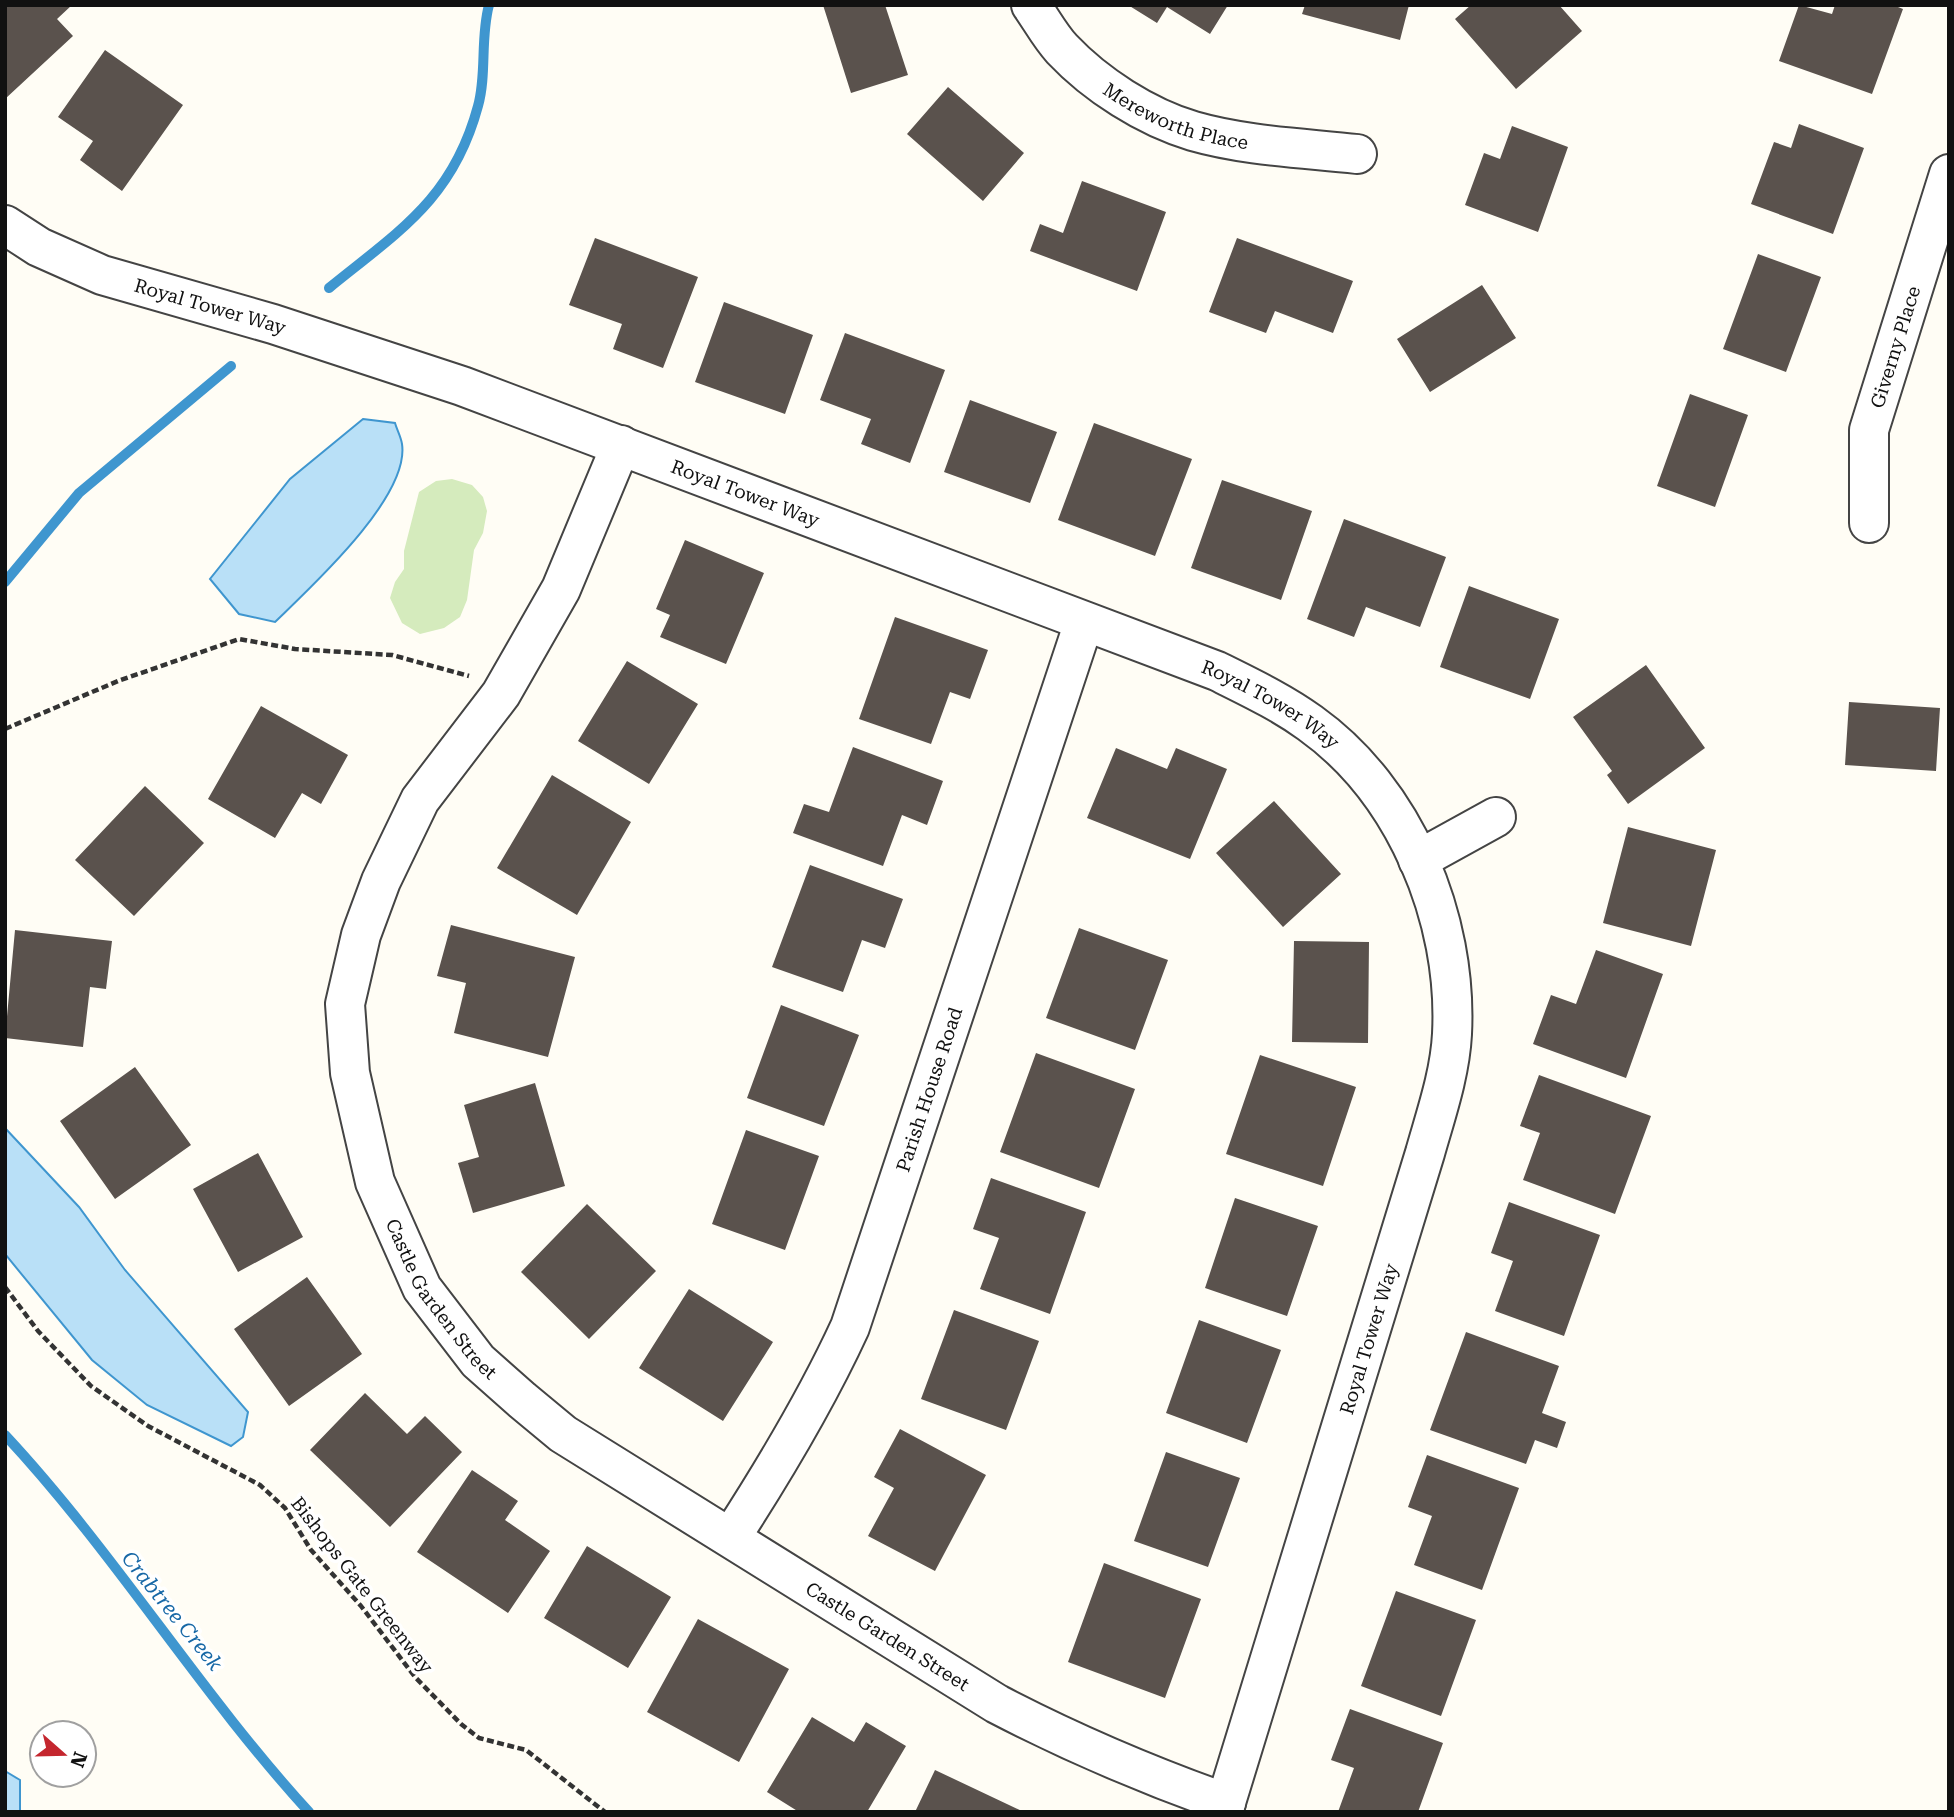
<svg xmlns="http://www.w3.org/2000/svg" width="1954" height="1817" viewBox="0 0 1954 1817" font-family="'Roboto Serif',serif">
	<style>
		.green { fill: #d5ebbd }
		.water { fill: #b9e0f7; stroke: #3f96cf; stroke-width: 2 }
		.lines { fill: none; stroke-linecap: round; stroke-linejoin: round }
		.stream { stroke: #3f96cf; stroke-width: 10 }
		.building { fill: #5a524d }
		.minor-casing { stroke: #444; stroke-width: 42 }
		.path { stroke: #333; stroke-width: 4.5; stroke-dasharray: 7 3.5; stroke-linecap: butt }
		.minor { stroke: #fff; stroke-width: 38 }
		.labels { text-anchor: middle; dominant-baseline: central; stroke-width: 7; stroke-linejoin: round; paint-order: stroke }
		.street-label { font-size: 19px; fill: #111; stroke: #fff }
		.water-label { font-size: 21px; font-style: italic; fill: #1768a6; stroke: #fff }
	</style>
	<rect width="100%" height="100%" fill="#fffdf5"/>
	<!-- green -->
	<path class="green" d="M452,479L472,485L483,497L487,511L483,533L474,550L467,600L460,617L444,628L420,634L402,623L390,598L395,582L404,569V551L419,492L436,481Z"/>
	<!-- water -->
	<path class="water" d="M363,419L395,423C397,430 401,437 402,444C410,497 311,587 275,622L239,614L210,579L290,479Z
		M5,1128L79,1207L125,1270L248,1412L243,1437L231,1446L147,1405L92,1360L5,1254Z
		M5,1771L20,1780V1812H5Z"/>
	<g class="lines">
		<!-- stream -->
		<path class="stream" d="M329,288C399,231 453,199 478,106C487,74 480,38 489,5
			M5,582L79,493L231,366
			M5,1435C115,1553 200,1693 309,1812"/>
	</g>
	<!-- building -->
	<path class="building" d="M5,5H72L57,19L73,36L5,99Z
		M823,5H885L908,75L851,93Z
		M1128,5H1228L1210,34L1167,7L1157,23Z
		M1305,5H1409L1400,40L1302,14Z
		M1471,5H1559L1582,31L1516,89L1455,19Z
		M1799,5L1832,14L1835,5H1893L1903,9L1872,94L1779,61Z
		M105,50L183,105L122,191L80,160L93,141L58,117Z
		M948,87L1024,153L983,201L907,134Z
		M1799,124L1864,148L1833,234L1751,204L1774,142L1791,148Z
		M1512,126L1568,147L1538,232L1465,205L1484,153L1500,159Z
		M1082,181L1166,212L1137,291L1030,251L1040,224L1063,233Z
		M595,238L698,277L663,368L613,349L622,324L569,305Z
		M1237,238L1353,281L1333,333L1275,311L1266,333L1209,312Z
		M1758,254L1821,277L1786,372L1723,349Z
		M1482,285L1516,338L1430,392L1397,339Z
		M724,302L813,335L785,414L695,382Z
		M845,333L945,370L910,463L861,444L871,419L820,400Z
		M1690,394L1748,415L1715,507L1657,486Z
		M970,400L1057,432L1030,503L944,472Z
		M1094,423L1192,459L1155,556L1058,520Z
		M1222,480L1312,511L1281,600L1191,568Z
		M1344,519L1446,557L1420,627L1366,607L1354,637L1307,619Z
		M685,540L764,573L726,664L660,637L670,615L656,609Z
		M1469,586L1559,619L1530,699L1440,667Z
		M895,617L988,650L970,699L950,692L931,744L859,719Z
		M627,661L698,704L649,784L578,741Z
		M1646,665L1705,748L1628,804L1607,775L1612,771L1573,717Z
		M1849,702L1940,708L1936,771L1845,765Z
		M261,706L348,755L321,804L302,793L275,838L208,799Z
		M853,747L943,781L927,825L902,815L883,866L793,833L804,804L829,812Z
		M1116,748L1167,769L1176,748L1227,769L1190,859L1087,818Z
		M552,775L631,822L577,915L497,868Z
		M145,786L204,843L134,916L75,860Z
		M1274,801L1341,874L1283,927L1216,853Z
		M1628,827L1716,850L1691,946L1603,923Z
		M810,865L903,899L885,948L862,940L843,992L772,967Z
		M451,925L575,957L548,1057L454,1033L466,983L437,976Z
		M1079,928L1168,960L1135,1050L1046,1018Z
		M15,930L112,941L106,989L90,987L83,1047L5,1038Z
		M1294,941L1369,942L1368,1043L1292,1042Z
		M1596,950L1663,974L1626,1078L1533,1044L1551,995L1576,1004Z
		M781,1005L859,1035L824,1126L747,1098Z
		M1036,1053L1135,1089L1099,1188L1000,1152Z
		M1260,1055L1356,1087L1323,1186L1226,1154Z
		M135,1067L191,1145L115,1199L60,1121Z
		M1539,1075L1651,1116L1615,1214L1523,1180L1540,1133L1520,1126Z
		M535,1083L565,1186L473,1213L458,1163L479,1157L464,1105Z
		M746,1130L819,1156L785,1250L712,1224Z
		M258,1153L303,1237L238,1272L193,1189Z
		M991,1178L1086,1212L1050,1314L980,1289L999,1238L973,1229Z
		M1235,1198L1318,1226L1287,1316L1205,1288Z
		M1509,1202L1600,1235L1564,1336L1495,1311L1513,1261L1491,1253Z
		M587,1204L656,1271L589,1339L521,1272Z
		M307,1277L362,1354L289,1406L234,1329Z
		M689,1289L773,1342L723,1421L639,1368Z
		M954,1310L1039,1341L1006,1430L921,1399Z
		M1199,1320L1281,1350L1247,1443L1166,1413Z
		M1466,1332L1559,1366L1542,1413L1566,1422L1557,1448L1535,1440L1526,1464L1430,1430Z
		M365,1393L407,1434L425,1416L462,1452L390,1527L310,1450Z
		M900,1429L986,1475L935,1571L868,1536L894,1488L874,1477Z
		M1166,1452L1240,1478L1208,1567L1134,1541Z
		M1427,1455L1519,1488L1482,1590L1414,1565L1432,1516L1408,1507Z
		M472,1470L518,1501L505,1520L550,1551L508,1613L417,1552Z
		M587,1546L671,1597L628,1668L544,1618Z
		M1104,1563L1201,1599L1165,1698L1068,1662Z
		M1396,1591L1476,1620L1441,1716L1361,1686Z
		M698,1619L789,1669L739,1762L647,1712Z
		M1350,1709L1443,1743L1418,1812H1338L1354,1768L1331,1760Z
		M812,1717L854,1742L866,1722L906,1746L867,1812H799L767,1792Z
		M935,1770L1024,1812H915Z"/>
	<g class="lines">
		<defs>
			<g id="minor">
				<path id="s1" d="M1031,5C1041,19 1050,36 1062,49C1096,85 1146,117 1193,131C1245,146 1303,148 1357,154"/>
				<path id="s2" d="M5,225L39,247L102,275L273,324L462,386L1217,671C1249,687 1281,702 1310,723C1405,791 1458,918 1452,1034C1450,1074 1436,1114 1425,1153L1223,1812"/>
				<path id="s3" d="M621,445L561,589L501,694L420,800L381,881L361,935L345,1004L350,1073L375,1182L422,1288L478,1361L522,1400L563,1434L997,1704C1072,1743 1147,1775 1226,1803"/>
				<path id="s4" d="M1869,523V430L1949,174"/>
				<path d="M1418,860L1496,817"/>
				<path id="s5" d="M731,1537C775,1469 816,1401 850,1327L1084,622"/>
			</g>
		</defs>
		<!-- minor casing -->
		<use href="#minor" class="minor-casing"/>
		<!-- path -->
		<path class="path" d="M5,729L118,681L239,639L295,649L392,655L469,676
			M5,1287L38,1331L91,1386L148,1426L260,1485L285,1508L311,1550L361,1606L415,1677L461,1724L479,1738L526,1750L605,1812"/>
		<!-- minor -->
		<use href="#minor" class="minor"/>
	</g>
	<g class="labels">
		<!-- street labels -->
		<g class="street-label">
			<text stroke="none"><textPath href="#s1" startOffset="189">Mereworth Place</textPath></text>
			<text stroke="none"><textPath href="#s2" startOffset="222">Royal Tower Way</textPath></text>
			<text stroke="none"><textPath href="#s4" startOffset="180">Giverny Place</textPath></text>
			<text stroke="none"><textPath href="#s2" startOffset="789">Royal Tower Way</textPath></text>
			<text stroke="none"><textPath href="#s2" startOffset="1356">Royal Tower Way</textPath></text>
			<text stroke="none"><textPath href="#s5" startOffset="492">Parish House Road</textPath></text>
			<text stroke="none"><textPath href="#s3" startOffset="945">Castle Garden Street</textPath></text>
			<text transform="translate(1369 1339) rotate(-73)">Royal Tower Way</text>
			<text transform="translate(362 1585) rotate(52)">Bishops Gate Greenway</text>
			<text stroke="none"><textPath href="#s3" startOffset="1512">Castle Garden Street</textPath></text>
		</g>
		<!-- water labels -->
		<g class="water-label">
			<text transform="translate(172 1611) rotate(51)">Crabtree Creek</text>
		</g>
	</g>
	<!-- border -->
	<rect width="1954" height="1817" fill="none" stroke="#111111" stroke-width="14"/>
	<!-- north arrow -->
	<g transform="translate(63 1754) rotate(110)"><circle r="33" fill="#ffffff" stroke="#a0a0a0" stroke-width="2"/>
	<path d="M0-5L12 26L0 18L-12 26Z" fill="#c4262e"/>
	<text y="-10" font-size="19" font-weight="bold" text-anchor="middle" fill="#111111">N</text>
	</g>
</svg>
